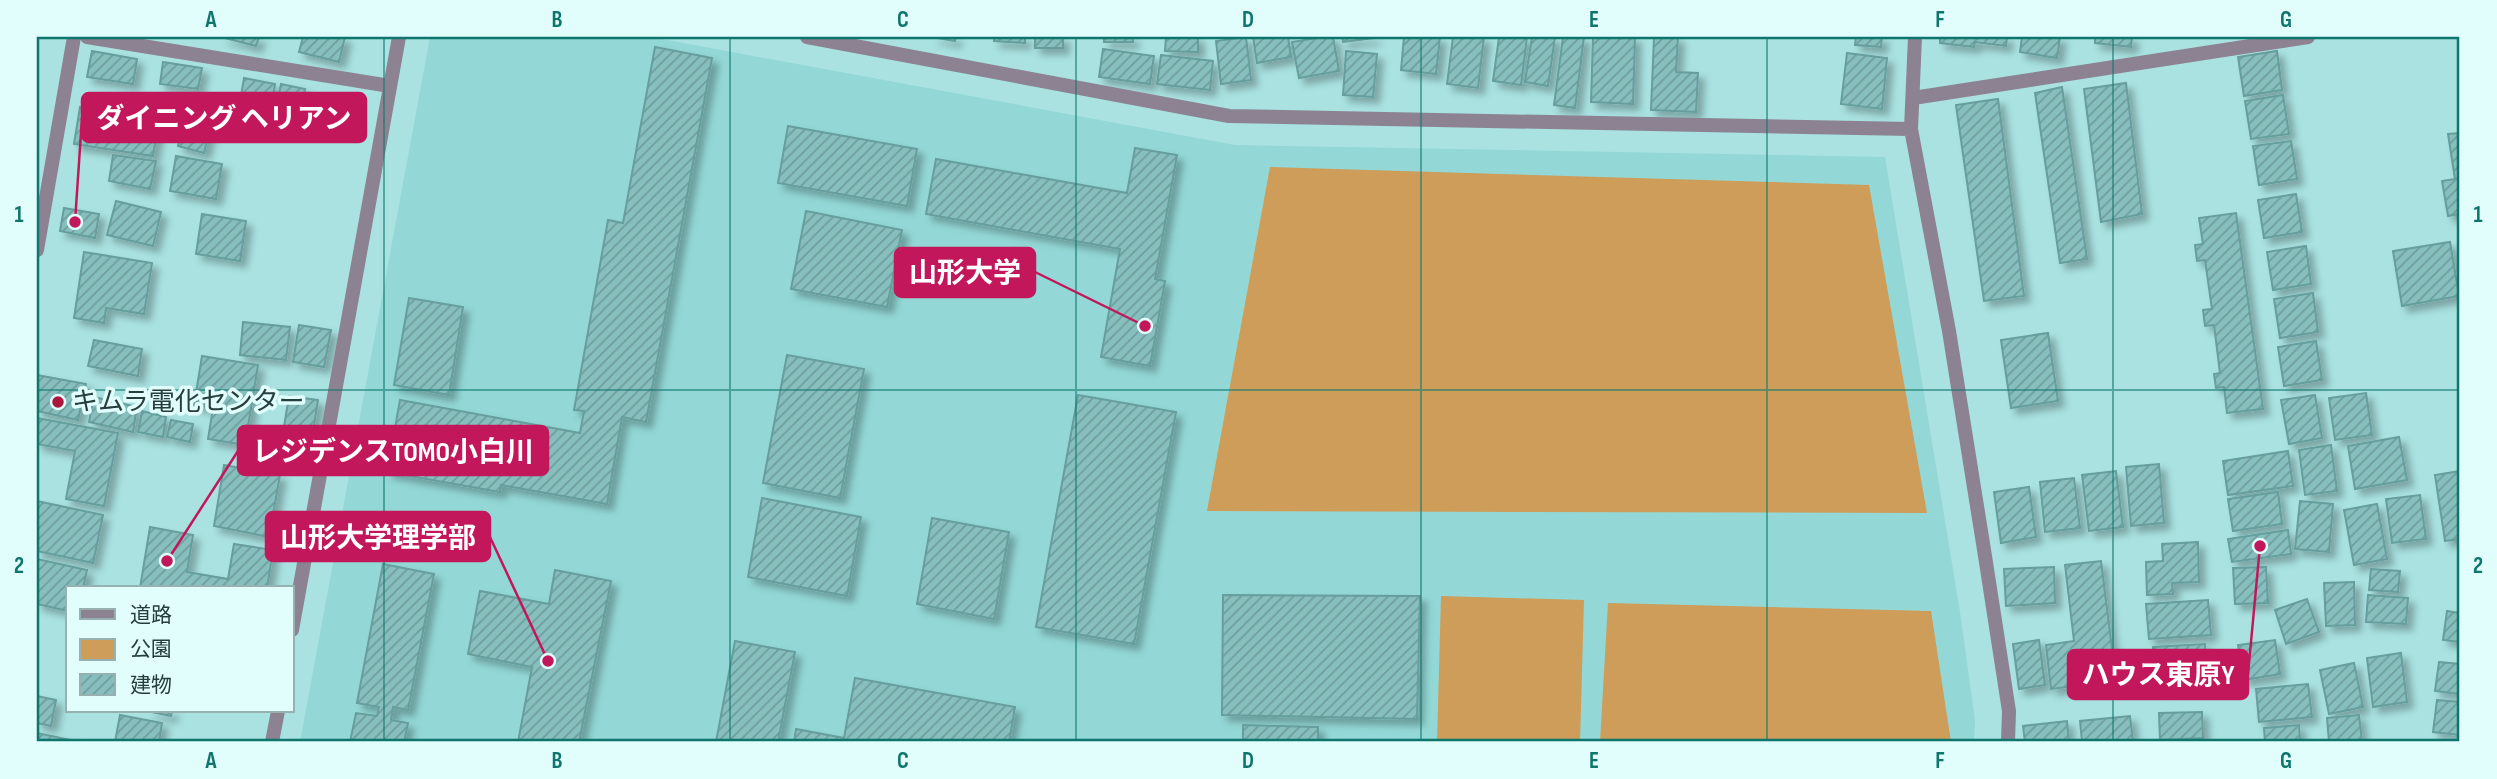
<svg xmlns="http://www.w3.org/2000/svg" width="2497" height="779" viewBox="0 0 2497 779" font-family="'Sofia Sans Condensed','Noto Sans JP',sans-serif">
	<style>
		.built { fill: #93d8d6 }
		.green { fill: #cd9d59 }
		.building { fill: url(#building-hatch); stroke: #669e9d; stroke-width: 2; filter: url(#shadow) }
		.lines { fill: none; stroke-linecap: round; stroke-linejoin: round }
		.minor { stroke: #8c8291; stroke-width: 14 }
		.grid { fill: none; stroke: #0f766e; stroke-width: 2; stroke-opacity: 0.55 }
		.poi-dot { fill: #ac163d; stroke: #e1fdfc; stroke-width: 2.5 }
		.labels { text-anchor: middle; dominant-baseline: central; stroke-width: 7; stroke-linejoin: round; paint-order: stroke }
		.poi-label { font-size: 26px; fill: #263e3d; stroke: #e1fdfc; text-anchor: start }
		.leader { fill: none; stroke: #c2185b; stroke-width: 2.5 }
		.callout-dot { fill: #c2185b; stroke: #e1fdfc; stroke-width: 2.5 }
		.callout { fill: #c2185b; stroke: #c2185b; stroke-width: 2.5 }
		.callout-label { font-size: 28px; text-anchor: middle; font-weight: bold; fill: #fff }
		.neatline { fill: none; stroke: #0f766e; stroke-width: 2.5 }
		.grid-label { font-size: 23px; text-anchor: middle; font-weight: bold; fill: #0f766e }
	</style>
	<defs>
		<pattern id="building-hatch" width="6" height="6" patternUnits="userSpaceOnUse" patternTransform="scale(1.75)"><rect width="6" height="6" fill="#87bfbe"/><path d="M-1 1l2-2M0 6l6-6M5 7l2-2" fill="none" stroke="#6e9d9c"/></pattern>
		<filter id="shadow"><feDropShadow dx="6" dy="6" stdDeviation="3.5" flood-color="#0004"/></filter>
	</defs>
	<rect width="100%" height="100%" fill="#a9e2e1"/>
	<!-- built -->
	<path class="built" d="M430,37H651L1235,145L1885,157L1960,612L1975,721L1974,742H300Z"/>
	<!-- green -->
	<path class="green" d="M1270,167L1869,185L1927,513L1207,511Z
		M1441,596L1584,600L1580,742H1437Z
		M1608,603L1931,611L1951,742H1600Z"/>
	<!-- building -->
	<path class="building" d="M221,37H259L256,46Z
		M303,37H345L339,62L299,52Z
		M932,37H956L955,41Z
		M994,37H1025V43L994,41Z
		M1035,37H1063V48H1035Z
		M1104,37H1133V42H1104Z
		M1166,37H1198V52L1165,51Z
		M1246,37L1251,80L1221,84L1216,41Z
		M1253,37H1288L1291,57L1257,63Z
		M1323,37H1333L1339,71L1299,78L1292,42Z
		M1342,37H1374L1375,38L1343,42Z
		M1404,37H1440L1436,74L1401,70Z
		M1453,37H1484L1478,88L1447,84Z
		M1499,37H1527L1521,85L1493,81Z
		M1532,37H1555L1548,86L1525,82Z
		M1563,37H1584L1575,108L1554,105Z
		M1593,37H1635L1633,104L1591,102Z
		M1654,37H1678L1676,72L1698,73L1696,112L1651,110Z
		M1856,37H1882L1881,47L1855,45Z
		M1940,37H2007L2006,46L1975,42L1974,47L1940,43Z
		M2022,37H2060L2057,58L2020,52Z
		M2095,37H2132L2131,47L2095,43Z
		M655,47L712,58L646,422L622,417L607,504L501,485L500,492L387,472L400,400L580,433L584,411L574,410L608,220L623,223Z
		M1103,49L1154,56L1150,84L1099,77Z
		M92,51L137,59L133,84L87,77Z
		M1346,51L1377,54L1373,97L1343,95Z
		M2277,51L2282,90L2244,96L2238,57Z
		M1847,53L1887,58L1882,109L1841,104Z
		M1161,55L1213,61L1210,90L1157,84Z
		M163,62L202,68L198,89L160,84Z
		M244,78L275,84L268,126L237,120Z
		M2126,83L2142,214L2101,222L2084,89Z
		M281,84L305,89L298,129L273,124Z
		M2062,87L2087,259L2060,263L2035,93Z
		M2283,95L2289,134L2251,139L2245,101Z
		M1998,99L2024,296L1984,301L1956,105Z
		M188,102L215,109L204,153L178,146Z
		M80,107L159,119L153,156L74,144Z
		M788,126L917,149L907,206L778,183Z
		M2460,133V224L2459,214L2448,216L2442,181L2455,179L2448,134Z
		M2291,141L2297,179L2259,185L2253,146Z
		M1135,148L1177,155L1155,279L1165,281L1150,366L1101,357L1120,249L926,214L936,159L1127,193Z
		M113,155L156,161L150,189L109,181Z
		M176,156L222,164L216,199L170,191Z
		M2296,194L2302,232L2264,238L2258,200Z
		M116,201L161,212L153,246L107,235Z
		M64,208L99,214L95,238L60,231Z
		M806,211L902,230L887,307L791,289Z
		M2236,213L2263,409L2227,413L2224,387L2216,388L2214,374L2220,373L2214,325L2205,326L2203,310L2212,309L2205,260L2197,261L2195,245L2203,244L2199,218Z
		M202,214L246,221L240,261L196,254Z
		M2450,242L2459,296L2402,306L2393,251Z
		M2306,246L2311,284L2273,290L2267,252Z
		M84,252L152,263L144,314L106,308L104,323L74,318Z
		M2313,293L2318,332L2280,338L2274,299Z
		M409,298L463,307L449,395L394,385Z
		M243,322L290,327L286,360L240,355Z
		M299,325L331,330L324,367L293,362Z
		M2048,333L2058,401L2011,408L2001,340Z
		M94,340L142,349L138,376L88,366Z
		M2316,341L2322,380L2284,386L2278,347Z
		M787,355L864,369L840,498L763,483Z
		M202,356L258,365L245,445L208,439L213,408L194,405Z
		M37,375L86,384L78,420L37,411Z
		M2366,393L2372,435L2335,440L2329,398Z
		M1078,395L1176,412L1134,644L1036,627Z
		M2315,395L2322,438L2289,444L2281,400Z
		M289,396L318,400L309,456L280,451Z
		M94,397L137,407L133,432L89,422Z
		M142,411L166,417L163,437L138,432Z
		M37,418L118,433L104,506L66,499L75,451L37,444Z
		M171,420L193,424L190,442L167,437Z
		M2399,437L2407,480L2355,489L2348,446Z
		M2331,445L2337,491L2305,495L2299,450Z
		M2288,451L2293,486L2228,495L2223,461Z
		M2159,464L2164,523L2131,526L2126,467Z
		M224,465L280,475L269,537L214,526Z
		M2116,471L2123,527L2089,531L2082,475Z
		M2460,471V539L2445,541L2435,475Z
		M2074,478L2080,528L2045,532L2040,482Z
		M2029,487L2036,537L2001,543L1994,492Z
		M2278,492L2282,524L2233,531L2228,499Z
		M2420,495L2426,539L2392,543L2386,499Z
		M762,498L861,517L847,596L748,577Z
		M37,501L103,515L93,563L37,551Z
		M2300,501L2333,504L2329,552L2295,549Z
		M2377,504L2387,559L2354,565L2344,510Z
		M932,518L1009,532L994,619L917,604Z
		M150,527L193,535L187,572L228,579L234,544L273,550L267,588H140Z
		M2288,530L2291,554L2232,562L2228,539Z
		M2198,542L2199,582L2172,583L2173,594L2147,595L2146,562L2163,561L2162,544Z
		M37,559L87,570L83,588H68V611L37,604Z
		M2101,561L2116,681L2051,689L2046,645L2074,641L2065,565Z
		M383,564L434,574L408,710L393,707L391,720L408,723L404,742H350L356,713L377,716L379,707L357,703Z
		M2054,567L2055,603L2006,606L2004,569Z
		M2266,567L2268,603L2235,604L2233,568Z
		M2371,569L2400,571L2398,592L2369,590Z
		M555,570L611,581L579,742H518L532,667L468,654L480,591L549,604Z
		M2354,582L2355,625L2326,626L2324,583Z
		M1223,595L1420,596L1417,719L1222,715Z
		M2368,595L2408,598L2406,624L2366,622Z
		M2307,599L2319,632L2286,644L2275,610Z
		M2208,600L2211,635L2149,639L2146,604Z
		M2447,611L2460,613V642L2443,640Z
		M2039,640L2045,685L2019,689L2013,644Z
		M2275,640L2280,674L2244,680L2238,645Z
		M735,641L795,652L778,742H716Z
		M2205,644L2207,683L2156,686L2153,647Z
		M2401,653L2407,702L2373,707L2367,658Z
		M2439,662L2460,664V694L2435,691Z
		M2354,663L2363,707L2329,714L2320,670Z
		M855,678L1015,707L1009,742H794L796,729L844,738Z
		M2308,684L2312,717L2259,722L2256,689Z
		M37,696L56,700L51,726L37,723Z
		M2437,700L2460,702V735L2433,732Z
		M147,711H172L171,716Z
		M2202,712L2203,738L2160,740L2159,713Z
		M120,715L162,723L159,742H115Z
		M2359,715L2362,742H2329L2327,718Z
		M2130,716L2133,742H2082L2080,721Z
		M2067,721L2069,742H2025L2023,726Z
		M1243,725L1318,727V742H1243Z
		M2299,725L2300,742H2265L2264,728Z
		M37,733L80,742H37Z"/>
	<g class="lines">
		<!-- minor -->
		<path class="minor" d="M87,37L390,86
			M807,37L1229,116L1911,129
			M1915,37L1911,129L1949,331L1985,556L2009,711L2008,742
			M1913,98L2308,37
			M37,250L74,37
			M292,630L399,37
			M272,742L278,711"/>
	</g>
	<!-- grid -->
	<path class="grid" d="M384,37V742M730,37V742M1076,37V742M1421,37V742M1767,37V742M2113,37V742M37,390H2460"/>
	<!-- markers -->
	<circle class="poi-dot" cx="58" cy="402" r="7"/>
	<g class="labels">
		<!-- poi labels -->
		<g class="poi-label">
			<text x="72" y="402">キムラ電化センター</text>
		</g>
	</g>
	<!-- callouts -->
	<path class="leader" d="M75 222L82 118M1145 326L1035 272M167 561L238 451M548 661L490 537M2260 546L2248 674"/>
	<g class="callout-dot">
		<circle cx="75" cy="222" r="7"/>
		<circle cx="1145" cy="326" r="7"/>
		<circle cx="167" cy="561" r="7"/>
		<circle cx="548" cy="661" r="7"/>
		<circle cx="2260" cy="546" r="7"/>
	</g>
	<g class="callout">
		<rect x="82" y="93" width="284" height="49" rx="7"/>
		<rect x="895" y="248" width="140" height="49" rx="7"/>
		<rect x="238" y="426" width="310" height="49" rx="7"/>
		<rect x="266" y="512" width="224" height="49" rx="7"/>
		<rect x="2068" y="650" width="180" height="49" rx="7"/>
	</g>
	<g class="callout-label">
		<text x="224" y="128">ダイニング ヘリアン</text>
		<text x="965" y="282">山形大学</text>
		<text x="393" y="461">レジデンスTOMO小白川</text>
		<text x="378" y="547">山形大学理学部</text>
		<text x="2158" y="684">ハウス東原Y</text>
	</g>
	<!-- border -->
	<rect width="2497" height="779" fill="none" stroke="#e1fdfc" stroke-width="77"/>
	<!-- legend -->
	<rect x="66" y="586" width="228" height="126" fill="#e1fdfc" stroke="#96b1b0" stroke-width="2"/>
	<rect x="80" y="609" width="35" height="10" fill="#8c8291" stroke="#96b1b0" stroke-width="2"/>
	<text x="130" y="622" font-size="21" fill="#263e3d">道路</text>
	<rect x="80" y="639" width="35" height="21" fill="#cd9d59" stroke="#96b1b0" stroke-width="2"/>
	<text x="130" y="656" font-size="21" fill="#263e3d">公園</text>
	<rect x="80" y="674" width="35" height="21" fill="url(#building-hatch)" stroke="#96b1b0" stroke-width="2"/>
	<text x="130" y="692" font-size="21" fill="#263e3d">建物</text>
	<rect x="38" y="38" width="2420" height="702" class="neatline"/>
	<g class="grid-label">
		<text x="211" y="27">A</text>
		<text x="557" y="27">B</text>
		<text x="903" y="27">C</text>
		<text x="1248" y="27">D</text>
		<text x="1594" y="27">E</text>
		<text x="1940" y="27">F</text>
		<text x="2286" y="27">G</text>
		<text x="19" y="222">1</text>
		<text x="2478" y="222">1</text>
		<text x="19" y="573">2</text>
		<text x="2478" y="573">2</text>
		<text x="211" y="768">A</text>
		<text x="557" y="768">B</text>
		<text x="903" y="768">C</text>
		<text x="1248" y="768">D</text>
		<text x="1594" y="768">E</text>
		<text x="1940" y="768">F</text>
		<text x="2286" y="768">G</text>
	</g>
</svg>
